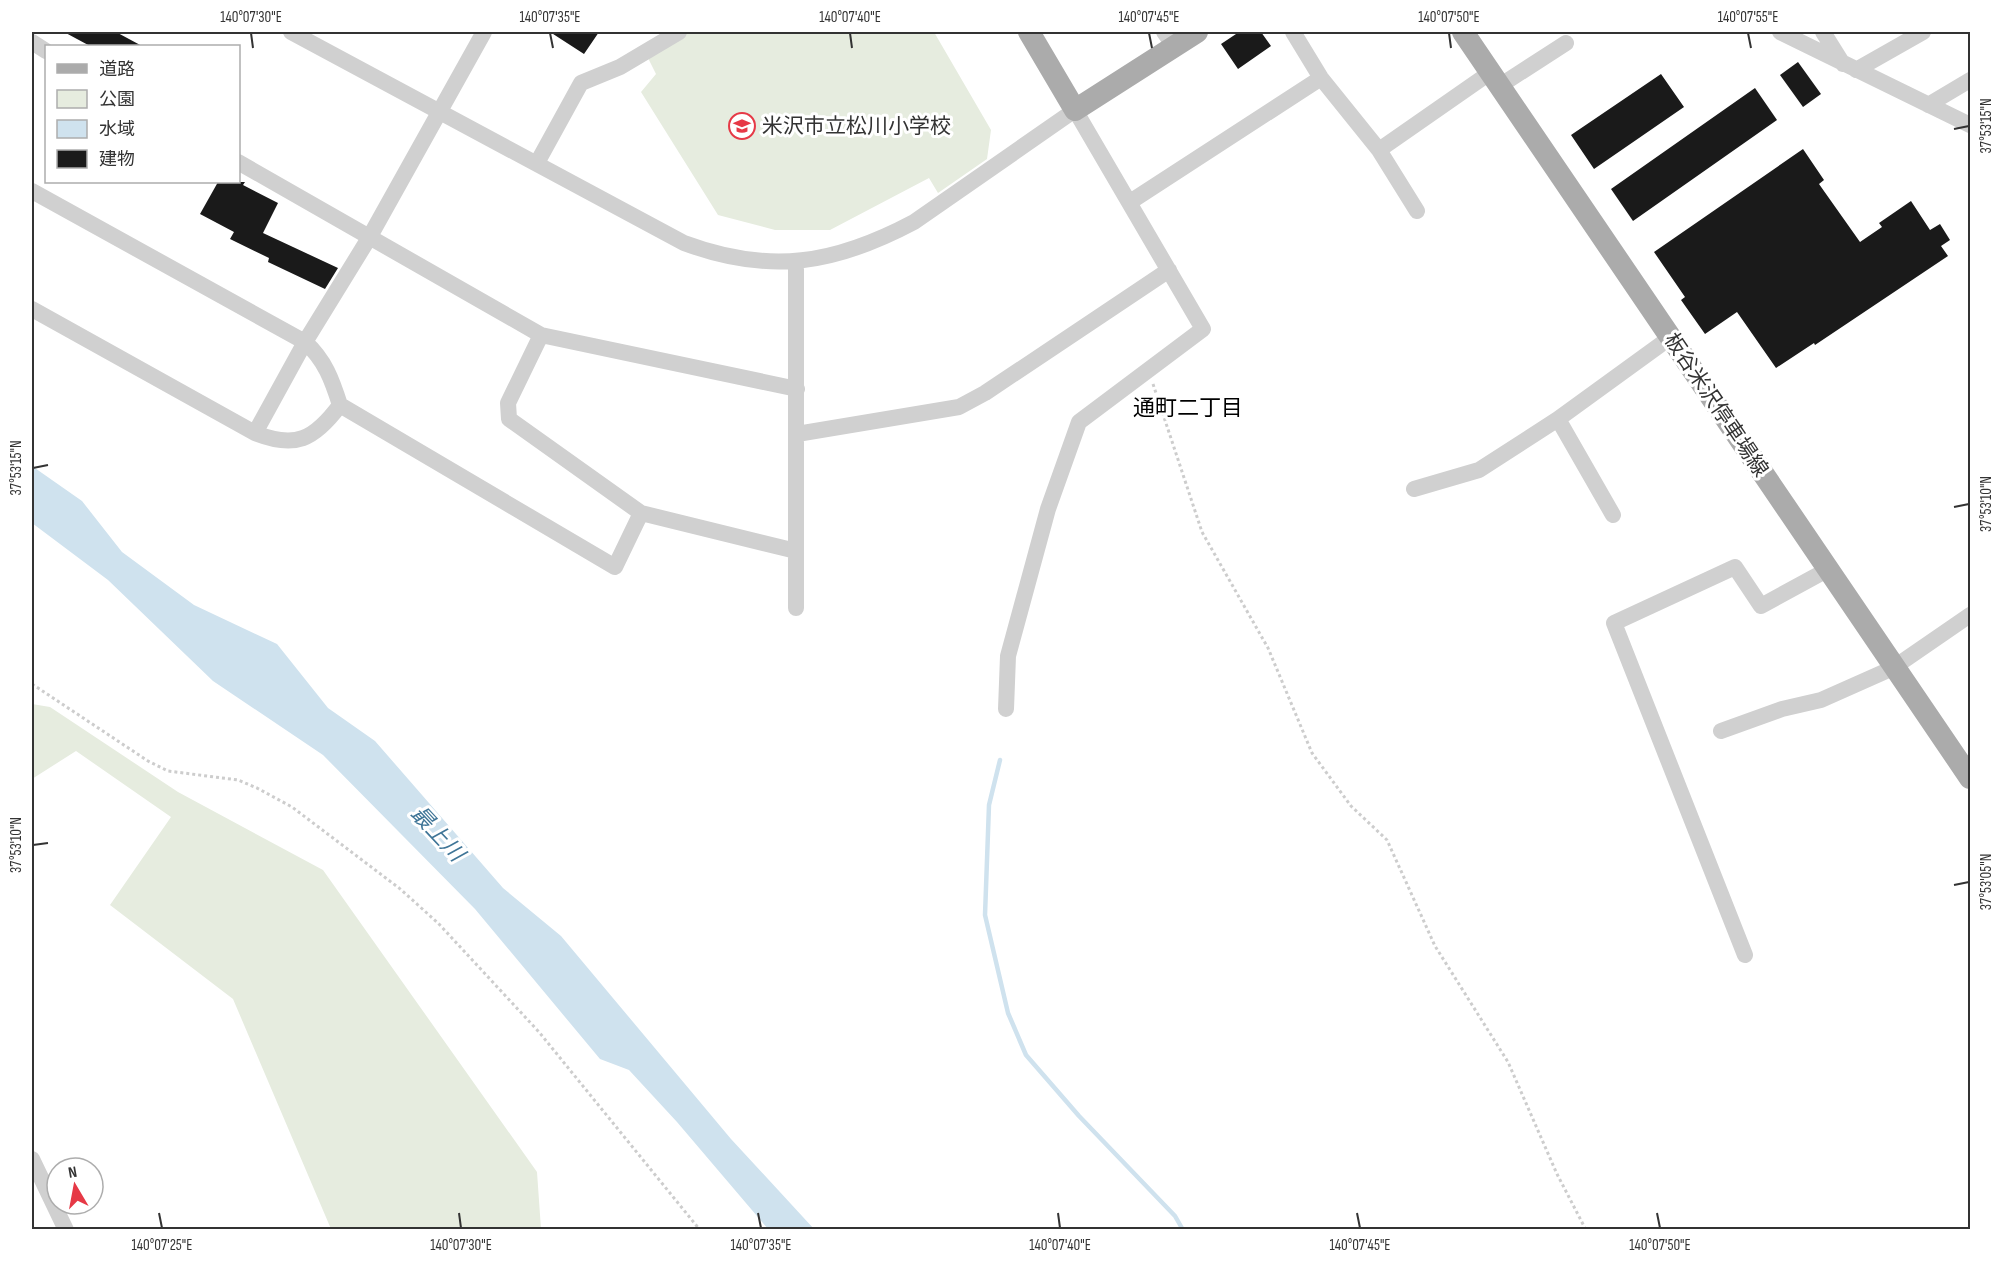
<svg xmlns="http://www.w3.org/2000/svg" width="2002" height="1261" viewBox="0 0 2002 1261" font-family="'Sofia Sans Condensed','Noto Sans JP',sans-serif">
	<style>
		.green { fill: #e6ecdf }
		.water { fill: #cfe2ee }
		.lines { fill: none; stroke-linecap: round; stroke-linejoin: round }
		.stream { stroke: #cfe2ee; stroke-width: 4.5 }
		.building { fill: #1a1a1a }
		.path { stroke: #cdcdcd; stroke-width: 3; stroke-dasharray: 3 3; stroke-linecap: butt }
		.minor { stroke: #d0d0d0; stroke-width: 16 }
		.major { stroke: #ababab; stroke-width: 22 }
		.ticks { fill: none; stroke: #333; stroke-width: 2 }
		.labels { text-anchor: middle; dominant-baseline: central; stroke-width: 6; stroke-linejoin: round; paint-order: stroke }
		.poi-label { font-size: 21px; fill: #333; stroke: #fff; text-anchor: start }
		.street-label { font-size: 21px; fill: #333; stroke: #fff }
		.neighbourhood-label { font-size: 22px; fill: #000; stroke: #fff }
		.water-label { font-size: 22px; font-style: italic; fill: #3f7597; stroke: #fff }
		.neatline { fill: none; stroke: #333; stroke-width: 2 }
		.ticks-label { font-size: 15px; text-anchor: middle; fill: #333 }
	</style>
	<rect width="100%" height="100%" fill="#fff"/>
	<!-- green -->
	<path class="green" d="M689,32H934L991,130L987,159L938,193L929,178L830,230H775L718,215L641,92L656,74L647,56Z
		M32,704L50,707L178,792L323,870L537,1172L541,1229H331L233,999L110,905L171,817L76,751L32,779Z"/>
	<!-- water -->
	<path class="water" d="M32,466L82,501L122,552L194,605L277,644L328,708L375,741L503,888L561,936L731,1139L814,1229H768L677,1122L629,1070L600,1059L475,909L323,755L213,681L108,580L32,523Z"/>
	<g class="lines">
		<!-- stream -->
		<path class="stream" d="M1000,760L989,805L985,915L1008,1013L1026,1055L1079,1116L1175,1216L1183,1230"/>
	</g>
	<!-- building -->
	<path class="building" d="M64,32H116L142,46H90Z
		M550,32H599L584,54Z
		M1239,32H1261L1271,46L1238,69L1221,44Z
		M1798,62L1821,94L1803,107L1780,75Z
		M1661,74L1684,107L1594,169L1571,135Z
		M1755,88L1777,120L1633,221L1611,189Z
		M1803,149L1824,180L1819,184L1860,242L1882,227L1879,223L1911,201L1930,230L1940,224L1950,240L1941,246L1948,256L1815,345L1814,343L1776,368L1737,312L1705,334L1681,300L1685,297L1654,252Z
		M218,182H245L243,185L278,203L263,233L338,268L325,289L268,262L269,258L230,239L234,232L200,214Z"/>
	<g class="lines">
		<!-- path -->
		<path class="path" d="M1153,384L1202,532L1268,648L1312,753L1351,806L1387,840L1435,946L1508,1062L1557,1174L1586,1230
			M32,684L148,761L168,771L238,780L257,788L292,807L399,888L438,923L539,1032L700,1230"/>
		<!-- minor -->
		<path class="minor" d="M291,32L684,243C770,275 835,264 914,222L1075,110L1203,329L1079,422L1048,509L1008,656L1006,709
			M1164,32L1173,45
			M1293,32L1321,78L1379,150L1417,211
			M1780,32L1970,125
			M1823,32L1843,64
			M32,42L46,51
			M1856,70L1923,32
			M1501,85L1566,43
			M1928,105L1970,80
			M1379,150L1491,72
			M238,162L541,335L797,389
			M537,163L581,83L620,67L679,32
			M32,191L305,342C325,360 332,380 340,405L615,567L641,513
			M1130,202L1321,78
			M32,309L255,433C295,449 314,440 340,405
			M541,335L508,403L509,419L641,513L796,551
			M1558,419L1613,515
			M255,433L305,342L369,238L484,32
			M797,434L959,407L985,393L1169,270
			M1414,489L1479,470L1558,419L1671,337
			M796,608V261
			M1721,731L1782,709L1821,700L1893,668L1970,615
			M1745,955L1614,623L1735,567L1761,606L1827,570
			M32,1159L66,1230"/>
		<!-- major -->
		<path class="major" d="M1029,32L1075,110L1197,32
			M1463,32L1970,778"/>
	</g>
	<!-- ticks -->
	<path class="ticks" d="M251,33L253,48M550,33L553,48M850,33L852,48M1149,33L1152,48M1449,33L1451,48M1748,33L1751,48M1954,129L1969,126M33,468L48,465M1954,507L1969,504M33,845L48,843M1954,885L1969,882M159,1213L162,1228M459,1213L461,1228M758,1213L761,1228M1058,1213L1060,1228M1357,1213L1360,1228M1657,1213L1660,1228"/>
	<!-- icons -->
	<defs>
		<symbol id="school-ring" viewBox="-11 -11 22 22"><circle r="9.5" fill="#fff" stroke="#e63946" stroke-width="1.5"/><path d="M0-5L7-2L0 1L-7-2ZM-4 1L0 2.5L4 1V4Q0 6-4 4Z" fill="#e63946"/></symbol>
	</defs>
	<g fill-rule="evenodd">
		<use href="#school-ring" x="727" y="111" width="30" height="30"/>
	</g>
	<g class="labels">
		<!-- poi labels -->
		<g class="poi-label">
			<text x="762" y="126">米沢市立松川小学校</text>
		</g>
		<!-- street labels -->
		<g class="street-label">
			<text transform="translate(1716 405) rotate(56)">板谷米沢停車場線</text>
		</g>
		<!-- neighbourhood labels -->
		<g class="neighbourhood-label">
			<text x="1188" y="408">通町二丁目</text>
		</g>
		<!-- water labels -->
		<g class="water-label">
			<text transform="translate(437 834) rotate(47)">最上川</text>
		</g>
	</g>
	<!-- border -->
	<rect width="2002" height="1261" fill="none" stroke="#ffffff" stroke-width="66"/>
	<!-- legend -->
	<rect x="45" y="45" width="195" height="138" fill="#ffffff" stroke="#adadad" stroke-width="1.5"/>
	<rect x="57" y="64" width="30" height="9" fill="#ababab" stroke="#adadad" stroke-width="1.5"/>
	<text x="99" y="75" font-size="18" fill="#333333">道路</text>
	<rect x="57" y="90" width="30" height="18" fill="#e6ecdf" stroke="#adadad" stroke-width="1.5"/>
	<text x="99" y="105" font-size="18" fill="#333333">公園</text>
	<rect x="57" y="120" width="30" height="18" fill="#cfe2ee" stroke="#adadad" stroke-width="1.5"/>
	<text x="99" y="135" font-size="18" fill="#333333">水域</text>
	<rect x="57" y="150" width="30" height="18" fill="#1a1a1a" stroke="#adadad" stroke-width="1.5"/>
	<text x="99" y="165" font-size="18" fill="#333333">建物</text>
	<!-- north arrow -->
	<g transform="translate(75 1186) rotate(350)"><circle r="28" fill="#ffffff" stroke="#adadad" stroke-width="1.5"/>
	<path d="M0-4.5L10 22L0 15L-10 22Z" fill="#e63946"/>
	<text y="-9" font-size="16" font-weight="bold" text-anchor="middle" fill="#333333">N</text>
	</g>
	<rect x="33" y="33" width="1936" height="1195" class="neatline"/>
	<g class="ticks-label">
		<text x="251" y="22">140°07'30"E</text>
		<text x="550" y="22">140°07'35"E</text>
		<text x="850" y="22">140°07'40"E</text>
		<text x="1149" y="22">140°07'45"E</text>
		<text x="1449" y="22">140°07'50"E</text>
		<text x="1748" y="22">140°07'55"E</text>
		<text transform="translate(1986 126) rotate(-90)" y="5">37°53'15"N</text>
		<text transform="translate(16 468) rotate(-90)" y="5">37°53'15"N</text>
		<text transform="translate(1986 504) rotate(-90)" y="5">37°53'10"N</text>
		<text transform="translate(16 845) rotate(-90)" y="5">37°53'10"N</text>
		<text transform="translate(1986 882) rotate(-90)" y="5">37°53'05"N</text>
		<text x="162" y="1250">140°07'25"E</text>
		<text x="461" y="1250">140°07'30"E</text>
		<text x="761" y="1250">140°07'35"E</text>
		<text x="1060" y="1250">140°07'40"E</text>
		<text x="1360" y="1250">140°07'45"E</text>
		<text x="1660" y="1250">140°07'50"E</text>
	</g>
</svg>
